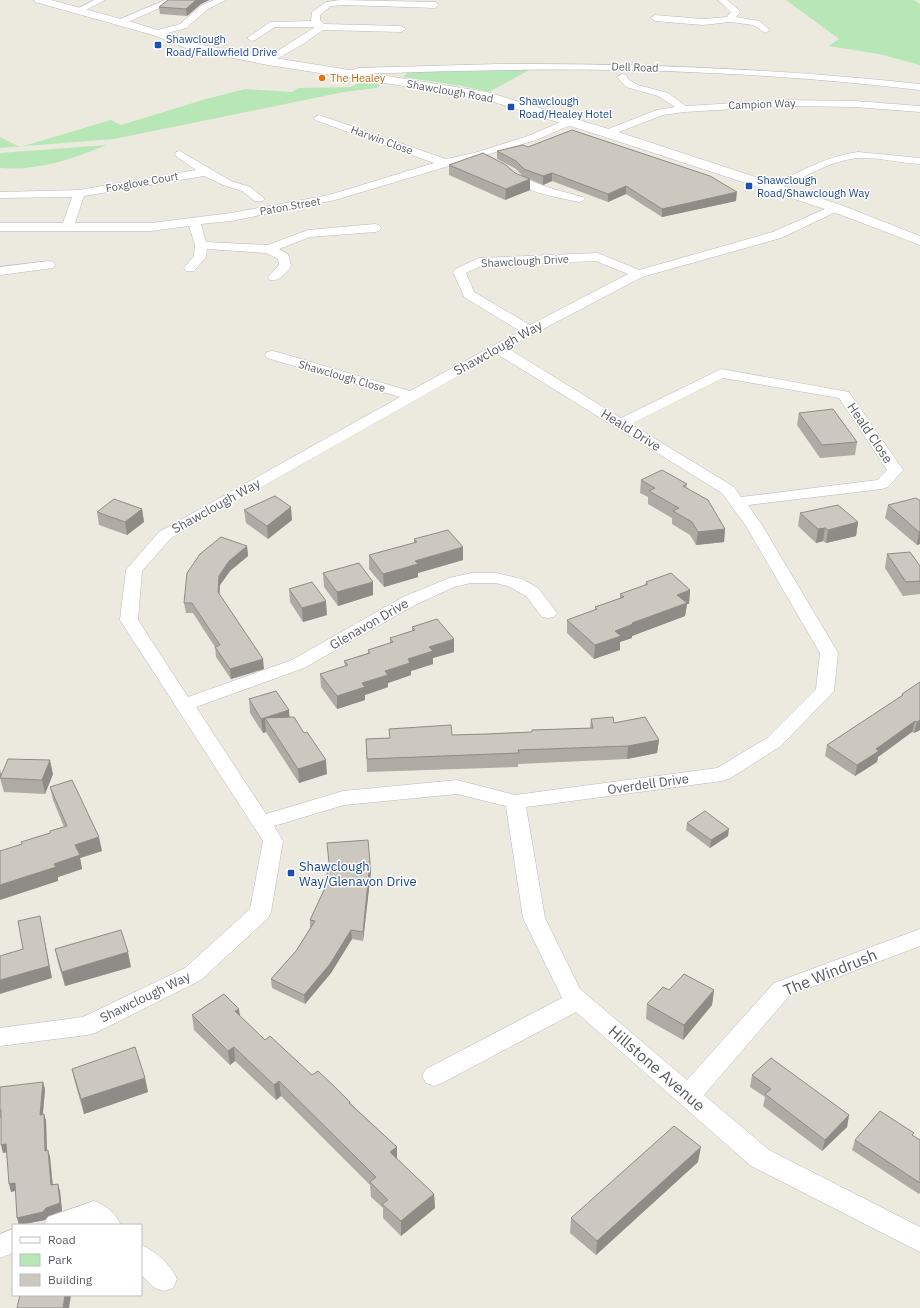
<svg xmlns="http://www.w3.org/2000/svg" width="920" height="1308" viewBox="0 0 920 1308" font-family="'IBM Plex Sans',sans-serif">
	<style>
		.green { fill: #b8e7b7 }
		.lines { fill: none; stroke-linecap: round; stroke-linejoin: round }
		.minor-casing { stroke: #b6babf; stroke-width: 1 }
		.secondary-casing { stroke: #b7bbc2; stroke-width: 1 }
		.minor { fill: #fff; fill-rule: evenodd }
		.secondary { fill: #fff; fill-rule: evenodd }
		.wall { fill: #afaba4 }
		.shaded-wall { fill: #8f8b86 }
		.building { fill: #ccc7bf; stroke: #8f8b86 }
		.transit-dot { fill: #1a4fb4; stroke: #fff; stroke-width: 1.5 }
		.food-dot { fill: #e8710a; stroke: #fff; stroke-width: 1.5 }
		.labels { text-anchor: middle; dominant-baseline: central; stroke-width: 3; stroke-linejoin: round; paint-order: stroke }
		.far-transit-label { font-size: 11px; fill: #164399; stroke: #fff; text-anchor: start }
		.far-street-label { font-size: 11px; fill: #575c61; stroke: #fff }
		.far-food-label { font-size: 11px; fill: #c56008; stroke: #fff; text-anchor: start }
		.street-label { font-size: 13px; fill: #575c61; stroke: #fff }
		.transit-label { font-size: 13px; fill: #164399; stroke: #fff; text-anchor: start }
		.near-street-label { font-size: 16px; fill: #575c61; stroke: #fff }
	</style>
	<rect width="100%" height="100%" fill="#ece9de"/>
	<!-- green -->
	<path class="green" d="M786,0H914L920,4V65L879,54L828,46L839,39Z
		M533,68L489,92L462,86L403,77L409,71Z
		M362,81L384,84L376,88L344,92L114,139L0,148V137L20,147L111,120L121,125L206,99L245,89L292,92L298,88L351,87Z
		M107,145C71,159 40,171 0,168V153Z"/>
	<g class="lines">
		<defs>
			<path id="minor" d="M94,0H105L82,12L79,13L75,10Z
				M165,0H177L124,24H118L116,22L118,20Z
				M214,0H226L208,9L186,28L157,36L152,33L154,31L180,24L202,5Z
				M340,0L435,2L439,5L435,8L345,5L331,6L320,15V20L324,24L401,26L406,29L401,32L323,30L303,44L268,64L265,63L263,61L265,59L315,27H275L255,40L252,41L247,38L270,22L311,21L312,12L326,2Z
				M718,0H727L739,10L740,12L736,17L759,21L770,30L765,33L753,25L730,22L703,25L655,21L650,18L655,15L703,19L727,17L731,12Z
				M499,64C640,63 780,69 920,84V90C850,82 780,76 709,73C593,67 476,70 359,74L350,77L345,74L347,72L358,68Z
				M622,74L626,75L629,80L638,85L668,93L686,106L787,100L855,101L920,106V112L855,107L787,106L684,112L663,115L611,135H603L602,133L603,131L657,110L675,107L658,96L626,87L617,77Z
				M319,115L446,159L474,153L528,136L565,120H573L574,122L573,124L536,140L335,200L231,221L201,224L206,242L268,245L308,230L375,224L379,225L381,228L379,231L375,232L310,237L279,249L288,254L291,266C286,273 279,282 270,280L268,277L279,265L278,259L266,253L207,249L206,257L194,271H186L184,268L194,256L195,245L189,226L151,231H0V223H63L72,197L0,198V192L79,190L196,170L176,156L175,154L176,152L180,151L231,181L250,187L265,199L263,201H255L242,191L223,185L204,176L84,196L75,223H151L231,213L329,195L434,163L315,120L314,118Z
				M858,152L920,158V164C900,163 879,157 859,158C830,160 804,178 779,189H771L769,187L771,185C800,172 826,156 858,152Z
				M510,169C517,170 522,177 529,180C547,188 564,192 583,197L585,199L583,201L579,202C556,197 519,192 504,172Z
				M836,204L840,206L842,208L840,210L781,238L642,277L507,348L621,418L721,369L849,392L903,470L888,487L882,489L748,505L762,525L838,653L834,691L781,746L729,779L722,781L526,807L545,918L580,989L687,1080L774,983L920,929V946L790,995L704,1095L769,1150L920,1227V1252L751,1166L576,1012L442,1083L434,1086L426,1083L422,1076L426,1069L562,998L523,918L506,806L457,794L344,805L274,826L283,841L271,912L268,918L201,980L95,1033L87,1035L0,1046V1028L83,1017L185,968L250,909L263,841L120,620L126,570L159,532L400,397L267,358L265,355L267,352L272,351L277,352L410,391L520,331L464,297L463,294L453,272L455,269L479,258L598,253L639,270L773,232ZM596,261L628,274L530,325L474,292L466,273L481,266ZM497,354L722,493L746,526L820,653L816,689L767,738L717,768L515,795L457,780L343,791L266,814L196,707L304,668L415,605L454,587L471,583H496L510,587L526,596L542,617L548,618L554,617L557,613L538,588L522,579L496,573H471L449,578L403,597L292,660L188,697L138,620L142,571L171,538ZM723,378L839,398L887,470L877,480L741,497L734,487L631,424Z
				M49,261L53,262L55,265L53,268L0,275V267Z
				M94,1201C106,1205 115,1213 121,1225H44L48,1217Z
				M13,1229V1253L0,1258V1234Z
				M141,1245C156,1251 171,1265 177,1279L173,1288L164,1291L155,1288L141,1275Z"/>
			<path id="secondary" d="M34,0H51L125,20L161,31L191,43L268,57L487,92L612,130L841,205L920,236V245L831,211L602,136L481,98L268,65L188,49L153,35L35,2Z"/>
		</defs>
		<!-- minor casing -->
		<use href="#minor" class="minor-casing"/>
		<!-- secondary casing -->
		<use href="#secondary" class="secondary-casing"/>
		<!-- minor -->
		<use href="#minor" class="minor"/>
		<!-- secondary -->
		<use href="#secondary" class="secondary"/>
	</g>
	<!-- wall -->
	<path class="wall" d="M168,0H209L201,4L187,16L160,14L159,7Z
		M528,147L736,201L662,217L626,194L608,202L552,181L543,185L527,178L530,179V190L505,200L449,175V165L515,173L524,177L516,169L497,159V151Z
		M799,413L857,442L855,455L820,458L797,425Z
		M641,480L687,484L686,488L725,529L724,542L696,545L690,535L672,524V518L648,504V497L640,493Z
		M919,500L920,544L917,545L885,518L888,505Z
		M142,509L144,522L127,535L99,525L97,512Z
		M244,510L292,520L268,539L246,523Z
		M800,513L858,522L856,536L826,543L823,541L816,543L798,526Z
		M414,539L463,560L418,573V577L384,587L369,569V555L414,543Z
		M247,546L248,556L230,571L220,585L219,594L264,669L231,679L216,657L215,647L193,613H186L184,603Z
		M887,554L920,566V594L903,596L885,568Z
		M323,573L373,595L338,606L324,587Z
		M646,582L690,590L689,604H687L685,616L632,636V638L620,642V650L594,659L567,633V620L595,610V607L620,598V594L645,585Z
		M289,589L327,615L303,622L290,602Z
		M412,627L454,652L433,658V664L411,671V675L388,683V687L365,695V700L337,709L321,687L320,674L345,666L344,661L368,653V650L390,643V638L412,631Z
		M920,682V730L914,733L912,732L878,757L877,762L855,776L825,756L827,745L901,697L902,694Z
		M249,699L289,710V717L327,774L299,783L266,732L263,733L250,713Z
		M591,719L614,723L659,740L657,753L627,759L518,764V767L367,772L366,739L486,734L532,732V730L590,728Z
		M53,774L45,794L4,792L0,778Z
		M50,787L102,851L80,858L82,869L58,877V881L21,844L50,833L64,827L53,800Z
		M687,823L728,836L710,848L686,830Z
		M371,871L363,941L352,939L331,973L305,1004L272,988L271,979L296,951L310,928V920Z
		M55,949L131,967L65,986L58,963Z
		M669,990H714L712,1005L683,1040L646,1019L647,1004Z
		M192,1015L240,1016L265,1040L312,1075L350,1102L351,1104L397,1147V1159L434,1194L435,1208L401,1236L383,1218V1208L371,1197L370,1185L281,1096L276,1100L235,1061L230,1065L194,1030Z
		M72,1069L145,1078L148,1092L84,1114L75,1083Z
		M752,1075L849,1115L847,1127L822,1151L763,1106L765,1097L750,1087Z
		M0,1087L45,1089L43,1114H44L46,1121L47,1150L50,1157L53,1185L60,1191L62,1211L48,1216L45,1220L19,1225L15,1191L11,1192L6,1152L3,1153L1,1118H0Z
		M913,1136L920,1140V1193L919,1194L852,1150L855,1140Z
		M698,1162L596,1255L570,1233L571,1218Z"/>
	<!-- shaded-wall -->
	<path class="shaded-wall" d="M196,0H209L201,4L187,16L186,9Z
		M552,173V181L543,185V176Z
		M530,179V190L505,200L506,189Z
		M626,186V194L608,202V194Z
		M737,192L736,201L662,217V209Z
		M291,507L292,520L268,539L267,526Z
		M142,509L144,522L127,535L125,522Z
		M858,522L856,536L826,543L828,530Z
		M825,528L823,541L816,543L818,529Z
		M725,529L724,542L696,545L698,532Z
		M919,532H920V544L917,545Z
		M247,546L248,556L230,571L220,585L219,601L218,592L219,576L229,561Z
		M463,547V560L418,573V577L384,587L383,574L415,561Z
		M373,582V595L338,606L337,592Z
		M690,590L689,604H687L685,616L632,636V638L620,642V650L594,659L595,645L615,631L632,623L677,595Z
		M326,601L327,615L303,622L302,608Z
		M454,639V652L433,658V664L411,671V675L388,683V687L365,695V700L337,709V696L408,659L429,647Z
		M263,659L264,669L231,679L230,669Z
		M289,710L290,724L265,718L266,732L263,733L261,719Z
		M920,720V730L914,733L917,722Z
		M915,721L912,732L878,757L877,762L855,776L857,765L876,749Z
		M659,740L657,753L627,759L628,746Z
		M50,760L53,774L45,794L42,780Z
		M326,760L327,774L299,783L298,769Z
		M0,769L1,775L0,778Z
		M729,829L728,836L710,848L711,840Z
		M99,837L102,851L80,858L82,869L58,877V881L0,900V885L54,864L75,845Z
		M370,862L371,871L363,941V932Z
		M40,916L52,978L0,994V980L49,966Z
		M351,930L352,939L331,973L305,1004L304,995Z
		M128,952L131,967L65,986L62,972Z
		M714,990L712,1005L683,1040L684,1025Z
		M239,1009L241,1024L235,1011Z
		M234,1047L235,1061L230,1065L228,1051Z
		M145,1078L148,1092L84,1114L81,1099Z
		M279,1081L281,1096L276,1100L274,1085Z
		M43,1082L45,1089L42,1122L40,1115Z
		M44,1114L46,1121L47,1158L45,1151Z
		M849,1115L847,1127L822,1151L825,1140Z
		M6,1144L8,1152L3,1153L1,1145Z
		M397,1147V1162L390,1152Z
		M701,1147L698,1162L596,1255L597,1241Z
		M48,1150L50,1157L53,1192L51,1185Z
		M15,1183L17,1190L11,1192L9,1184Z
		M58,1184L60,1191L62,1211L48,1216L45,1220L19,1225L17,1218Z
		M434,1194L435,1208L401,1236V1221Z
		M65,1295H71L69,1308H63Z"/>
	<!-- building -->
	<path class="building" d="M168,0H196L186,9L159,7Z
		M572,130L710,176L737,192L662,209L626,186L608,194L552,173L543,176L524,169L516,161L497,151L523,145L528,147Z
		M483,153L506,165L515,173L530,179L506,189L449,165Z
		M833,409L857,442L822,445L799,413Z
		M662,470L687,484L683,486L708,500L725,529L698,532L692,522L673,511L679,508L649,491L655,488L641,480Z
		M275,496L291,507L267,526L244,510Z
		M916,498L919,500H920V532H919L888,505Z
		M114,499L142,509L125,522L97,512Z
		M838,505L858,522L828,530L825,528L818,529L800,513Z
		M448,530L463,547L415,561L418,564L383,574L369,555L417,542L414,539Z
		M221,537L247,546L229,561L219,576L218,592L263,659L230,669L215,647L220,645L192,603H184L187,573L200,554Z
		M910,552L920,566V581L906,582L887,554Z
		M359,563L373,582L337,592L323,573Z
		M671,573L690,590L677,595L687,603L632,623L633,624L615,631L621,636L595,645L567,620L597,609L595,607L624,597L620,594L648,584L646,582Z
		M312,582L326,601L302,608L289,589Z
		M437,619L454,639L429,647L433,651L408,659L410,663L385,671L388,675L362,683L365,687L337,696L320,674L348,665L344,661L370,653L368,650L393,642L390,638L415,630L412,627Z
		M920,682V720L917,722L915,721L876,749L879,751L857,765L827,745L903,695L902,694Z
		M276,691L289,710L261,719L249,699Z
		M294,717L304,733L307,732L326,760L298,769L265,718Z
		M613,717L614,723L645,717L659,740L628,746L518,750L519,753L367,759L366,739L390,738L389,729L451,725L452,735L486,734L532,732V730L593,728L591,719Z
		M8,759L50,760L42,780L0,778Z
		M72,780L99,837L75,845L80,855L54,864L56,867L0,885V851L22,844L21,842L50,833V831L67,826L50,787Z
		M705,811L729,829L711,840L687,823Z
		M368,840L370,862L363,932L351,930L330,964L304,995L271,979L296,951L315,921L310,920L325,888L329,863L327,843Z
		M40,916L49,966L0,980V956L23,949L18,921Z
		M121,930L128,952L62,972L55,949Z
		M684,974L714,990L684,1025L647,1004L663,987L669,990Z
		M224,994L239,1009L235,1011L265,1040L270,1036L312,1075L318,1071L334,1086L350,1102L349,1103L397,1147L390,1152L434,1194L401,1221L382,1204L388,1200L370,1182L376,1177L279,1081L274,1085L234,1047L228,1051L192,1015Z
		M135,1047L145,1078L81,1099L72,1069Z
		M771,1058L849,1115L825,1140L765,1094L771,1089L752,1075Z
		M43,1082L40,1115L44,1114L45,1151L48,1150L51,1185L58,1184L60,1203L46,1208L43,1212L17,1218L15,1183L9,1184L6,1144L1,1145V1110H0V1087Z
		M880,1111L914,1133L912,1135L920,1140V1183L855,1140Z
		M674,1126L701,1147L597,1241L571,1218Z
		M20,1295H65L63,1308H17Z"/>
	<!-- markers -->
	<g class="transit-dot">
		<rect x="154" y="41" width="8" height="8" rx="2"/>
		<rect x="507" y="103" width="8" height="8" rx="2"/>
		<rect x="745" y="182" width="8" height="8" rx="2"/>
		<rect x="287" y="869" width="8" height="8" rx="2"/>
	</g>
	<circle class="food-dot" cx="322" cy="78" r="4"/>
	<g class="labels">
		<!-- far-transit labels -->
		<g class="far-transit-label">
			<text x="166" y="39">Shawclough<tspan x="166" dy="13">Road/Fallowfield Drive</tspan></text>
			<text x="519" y="101">Shawclough<tspan x="519" dy="13">Road/Healey Hotel</tspan></text>
			<text x="757" y="180">Shawclough<tspan x="757" dy="13">Road/Shawclough Way</tspan></text>
		</g>
		<!-- far-street labels -->
		<g class="far-street-label">
			<text transform="translate(635 67) rotate(2)">Dell Road</text>
			<text transform="translate(450 91) rotate(10)">Shawclough Road</text>
			<text transform="translate(762 104) rotate(-2)">Campion Way</text>
			<text transform="translate(382 140) rotate(20)">Harwin Close</text>
			<text transform="translate(142 182) rotate(-10)">Foxglove Court</text>
			<text transform="translate(290 206) rotate(-10)">Paton Street</text>
			<text transform="translate(525 261) rotate(-3)">Shawclough Drive</text>
			<text transform="translate(342 376) rotate(16)">Shawclough Close</text>
		</g>
		<!-- far-food labels -->
		<g class="far-food-label">
			<text x="330" y="78">The Healey</text>
		</g>
		<!-- street labels -->
		<g class="street-label">
			<text transform="translate(498 348) rotate(-29)">Shawclough Way</text>
			<text transform="translate(631 430) rotate(32)">Heald Drive</text>
			<text transform="translate(870 433) rotate(56)">Heald Close</text>
			<text transform="translate(216 506) rotate(-29)">Shawclough Way</text>
			<text transform="translate(369 624) rotate(-30)">Glenavon Drive</text>
			<text transform="translate(648 784) rotate(-8)">Overdell Drive</text>
			<text transform="translate(145 997) rotate(-26)">Shawclough Way</text>
		</g>
		<!-- transit labels -->
		<g class="transit-label">
			<text x="299" y="866">Shawclough<tspan x="299" dy="15">Way/Glenavon Drive</tspan></text>
		</g>
		<!-- near-street labels -->
		<g class="near-street-label">
			<text transform="translate(830 972) rotate(-22)">The Windrush</text>
			<text transform="translate(657 1068) rotate(41)">Hillstone Avenue</text>
		</g>
	</g>
	<!-- legend -->
	<rect x="12" y="1224" width="130" height="72" fill="#ffffff" stroke="#bcbec0"/>
	<rect x="20" y="1237" width="20" height="6" fill="#ffffff" stroke="#bcbec0"/>
	<text x="48" y="1244" font-size="12" fill="#575c61">Road</text>
	<rect x="20" y="1254" width="20" height="12" fill="#b8e7b7" stroke="#bcbec0"/>
	<text x="48" y="1264" font-size="12" fill="#575c61">Park</text>
	<rect x="20" y="1274" width="20" height="12" fill="#ccc7bf" stroke="#bcbec0"/>
	<text x="48" y="1284" font-size="12" fill="#575c61">Building</text>
</svg>
